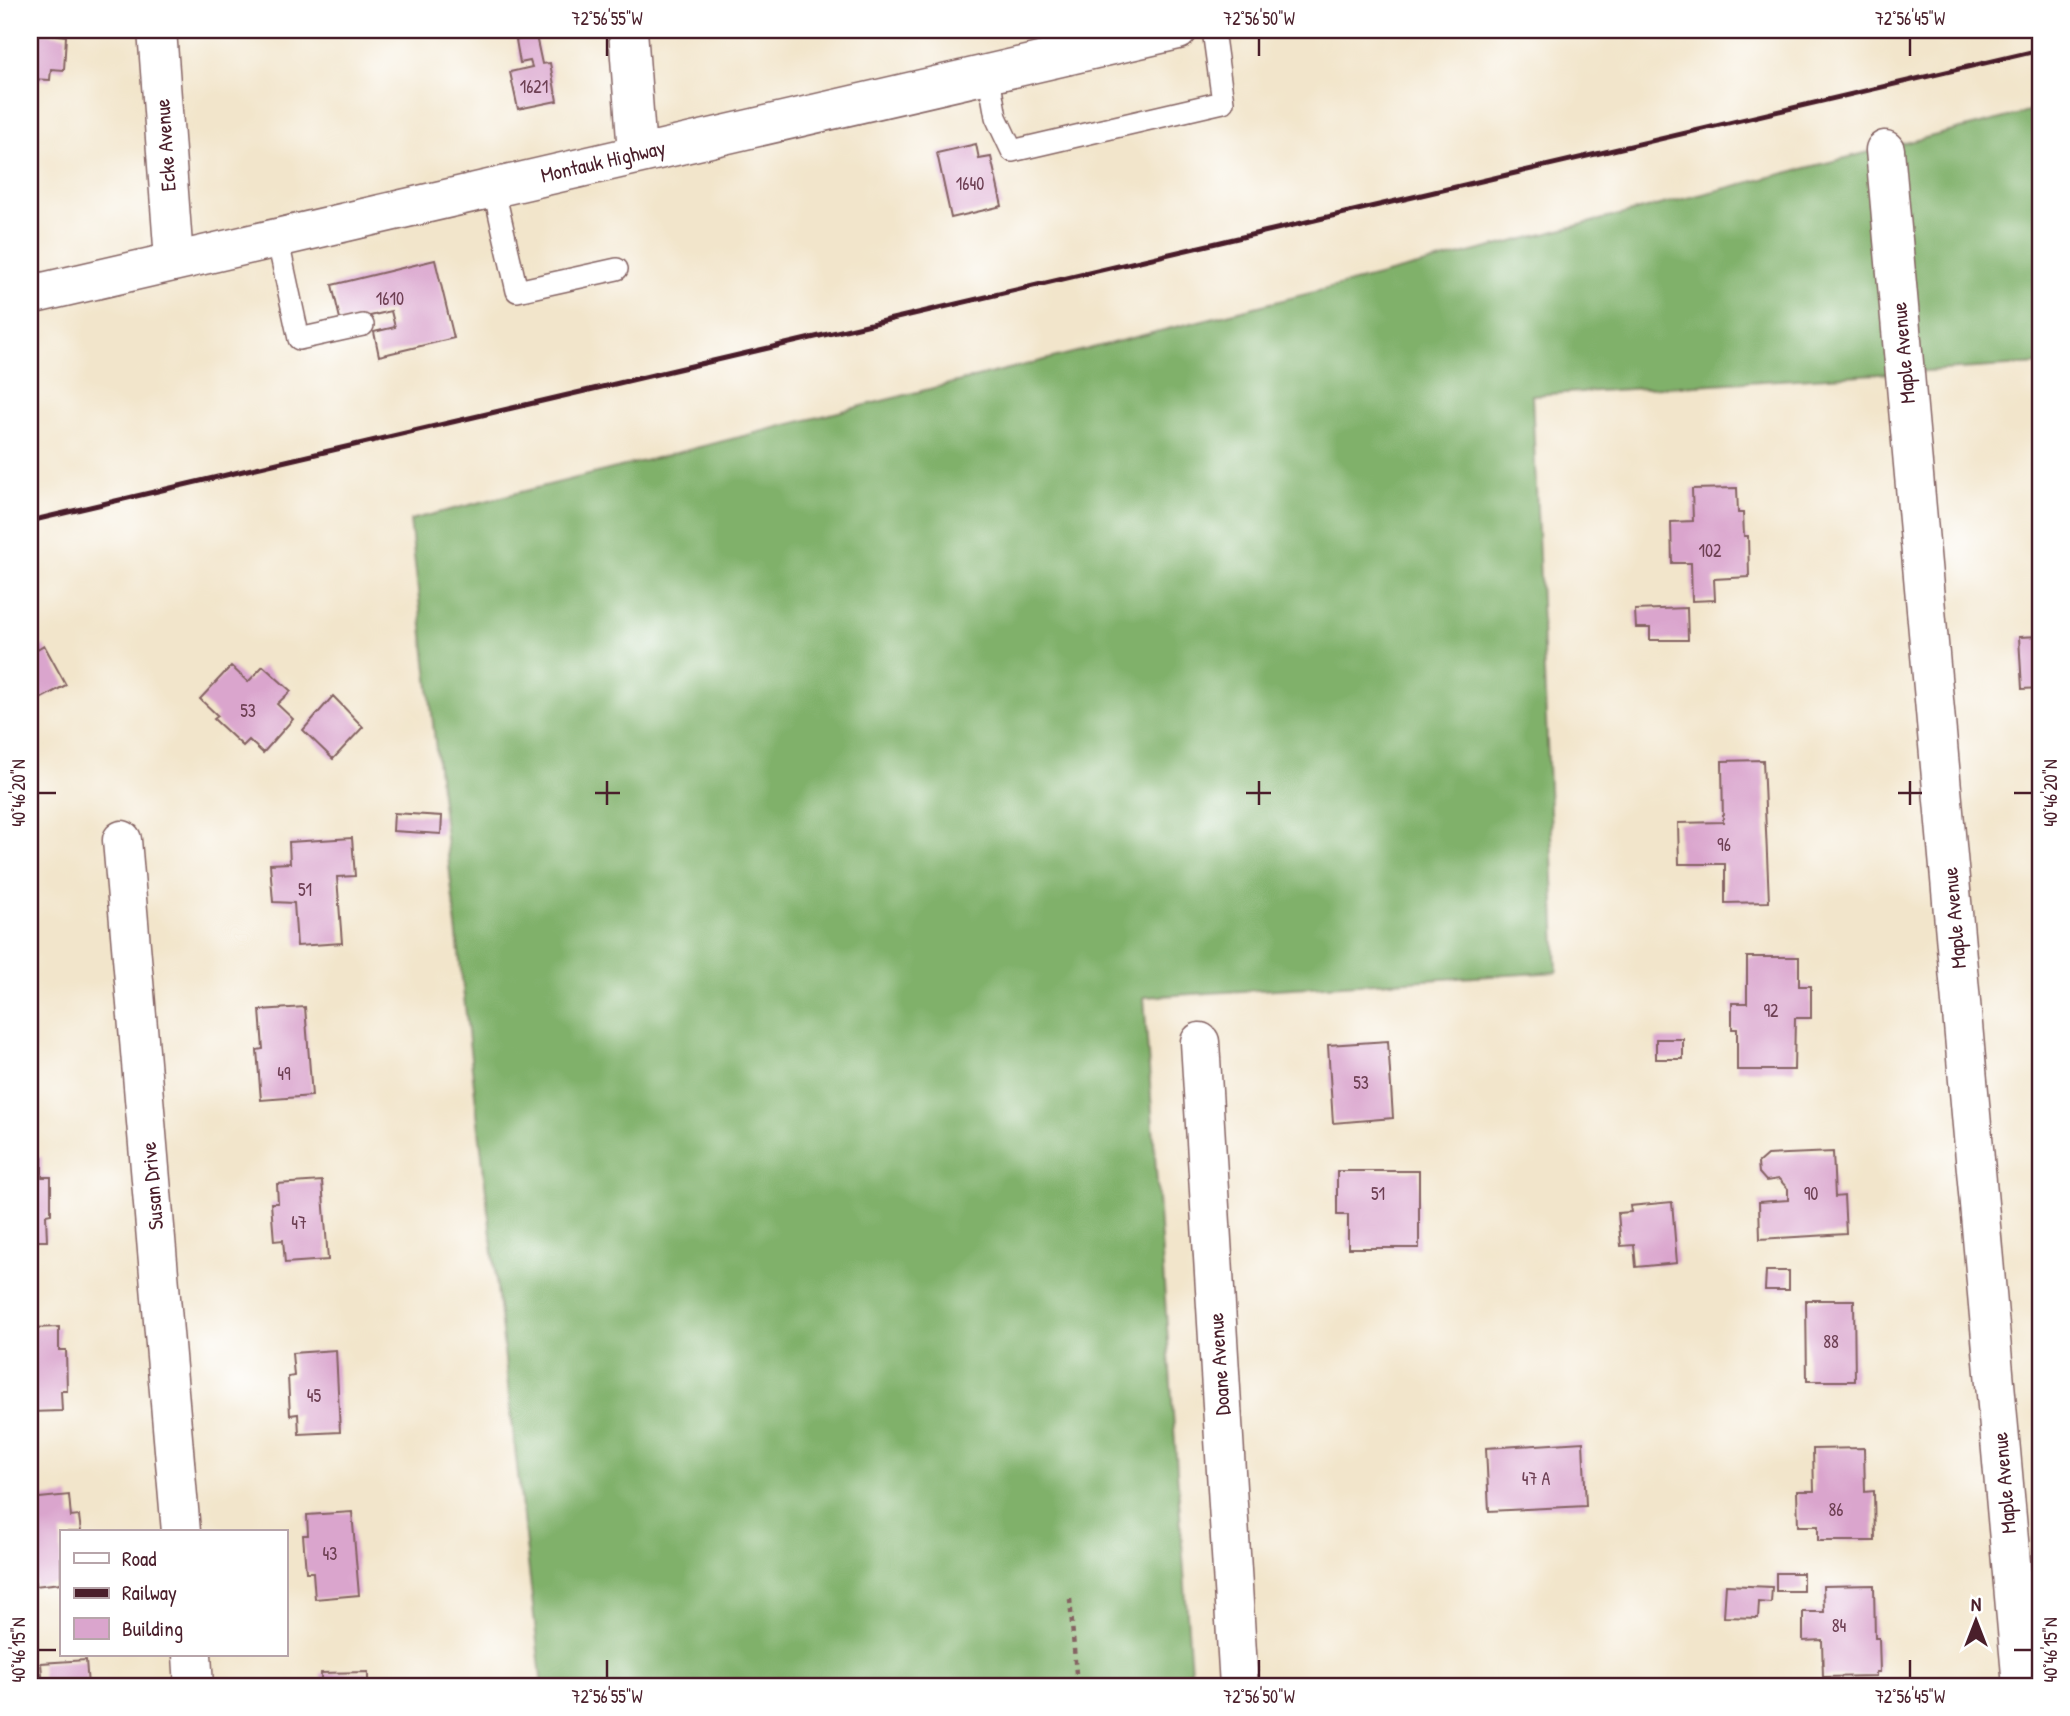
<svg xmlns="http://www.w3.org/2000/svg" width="2070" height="1716" viewBox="0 0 2070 1716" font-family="'Patrick Hand',sans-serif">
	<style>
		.forest { fill: #80b16b; stroke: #65684b; stroke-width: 2 }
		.building { fill: #daa5cd }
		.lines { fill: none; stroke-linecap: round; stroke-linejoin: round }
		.lane-casing { stroke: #856463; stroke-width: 24 }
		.street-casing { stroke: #856463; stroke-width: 41 }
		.primary-casing { stroke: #856463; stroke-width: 41 }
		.path { stroke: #856463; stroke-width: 4.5; stroke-dasharray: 5 5; stroke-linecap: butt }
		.lane { stroke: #fff; stroke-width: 21 }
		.street { stroke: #fff; stroke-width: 38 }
		.primary { stroke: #fff; stroke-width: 38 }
		.rail { stroke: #4a1f2b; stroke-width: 5 }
		.ticks { fill: none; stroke: #4a1f2b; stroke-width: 2.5 }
		.labels { text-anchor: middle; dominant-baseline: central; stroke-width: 5; stroke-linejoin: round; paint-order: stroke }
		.number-label { font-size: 18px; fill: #6e4054 }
		.street-label { font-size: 21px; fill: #4a1f2b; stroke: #fff }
		.neatline { fill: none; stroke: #4a1f2b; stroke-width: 2.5 }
		.ticks-label { font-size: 18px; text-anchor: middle; fill: #4a1f2b }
	</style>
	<rect width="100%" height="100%" fill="#fff"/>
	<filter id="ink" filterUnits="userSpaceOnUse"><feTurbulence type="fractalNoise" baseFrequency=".0143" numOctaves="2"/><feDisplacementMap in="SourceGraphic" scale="14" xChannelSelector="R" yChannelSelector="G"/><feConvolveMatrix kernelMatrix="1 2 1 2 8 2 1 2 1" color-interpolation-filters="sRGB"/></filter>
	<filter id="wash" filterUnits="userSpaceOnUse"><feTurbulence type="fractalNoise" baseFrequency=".00686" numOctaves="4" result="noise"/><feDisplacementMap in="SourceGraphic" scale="28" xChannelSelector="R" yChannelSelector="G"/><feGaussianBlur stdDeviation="1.57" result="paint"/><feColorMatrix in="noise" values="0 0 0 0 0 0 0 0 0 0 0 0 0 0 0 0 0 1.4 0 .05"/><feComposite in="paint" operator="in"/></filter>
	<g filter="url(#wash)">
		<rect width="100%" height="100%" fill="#f2e5cb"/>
		<!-- forest -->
		<path class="forest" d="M2040,109V364L1532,395L1557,972L1144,997L1192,1686H542L410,520Z"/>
		<g id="blocks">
			<!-- building -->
			<path class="building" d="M30,31L66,36L64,70L51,69L50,80L30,79Z
				M536,36L542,64L550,63L557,101L518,109L510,72L532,67L530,61L520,63L516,40Z
				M976,144L979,159L991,157L1002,206L951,218L937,153Z
				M435,260L454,338L379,356L374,332L395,327L391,311L341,323L332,285Z
				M1737,488L1738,513H1743L1744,536H1748L1749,577L1714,579L1715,600L1692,601L1691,563H1672L1671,522L1693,521L1692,489Z
				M1687,608L1688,640H1650V628H1636L1635,610Z
				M2040,636V688L2022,689L2019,637Z
				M30,643L34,651L44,645L66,685L36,701L40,708L30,714Z
				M231,666L248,682L263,666L291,691L277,704L293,719L263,753L249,740L243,746L214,719L218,716L200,699Z
				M333,696L363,727L333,759L303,730Z
				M1763,760L1769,902L1725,903V864H1679L1678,823L1723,822L1722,761Z
				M394,813L442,816L441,834L393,831Z
				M352,838L355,876L337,877L342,943L297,946L294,903L273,902L270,864L290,863L289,842Z
				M1747,957H1799V986H1811V1018H1795L1794,1070H1737V1029H1732V1003H1747Z
				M305,1007L312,1096L261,1100L257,1050L263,1049L260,1010Z
				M30,1018H34V1057H30Z
				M1656,1039H1683V1059H1656Z
				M1388,1041L1393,1118L1333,1123L1328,1045Z
				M1833,1152L1835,1197L1844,1196L1846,1234L1760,1239L1759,1202L1788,1200V1189L1779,1179L1766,1181L1759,1173L1758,1163L1767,1155Z
				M30,1157H42V1177H51V1214L46,1215L47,1241H30Z
				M1337,1171H1419V1248H1348V1215H1337Z
				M322,1181L328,1260L285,1263L283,1240L274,1241L271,1203H278L277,1184Z
				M1672,1202L1677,1263L1636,1267L1634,1245L1621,1246L1618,1213L1631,1212L1630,1206Z
				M1766,1271H1789V1290H1765Z
				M1806,1300H1854L1855,1381H1807Z
				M59,1327V1350H66L67,1391H61L62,1411L30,1412V1328Z
				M336,1350L340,1432L299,1434L298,1414L290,1415L288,1377L294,1376L292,1353Z
				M1583,1442L1586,1506L1489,1511L1486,1448Z
				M1864,1448L1865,1492L1874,1491L1875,1541H1818V1526H1798L1797,1491H1814L1813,1449Z
				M69,1495L71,1517L79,1516L81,1532H61V1583L35,1586L30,1499Z
				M352,1512L359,1595L315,1599L313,1572H306L303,1535H308L307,1515Z
				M1776,1573H1803V1591H1776Z
				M1726,1585L1772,1587L1771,1603L1759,1602L1758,1618L1724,1617Z
				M1874,1585L1875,1638H1879L1880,1672H1876V1676L1823,1677L1822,1640L1803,1641V1612H1824L1823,1586Z
				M86,1660L88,1686H43L41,1663Z
				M368,1672V1686H321V1673Z"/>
		</g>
	</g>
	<g filter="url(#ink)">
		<use href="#blocks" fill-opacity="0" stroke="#856463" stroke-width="2"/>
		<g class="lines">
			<defs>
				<path id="lane" d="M988,72L996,117L1012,151L1223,102L1213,30
					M493,186L517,291L617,269
					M277,237L299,339L363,325"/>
				<path id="street" d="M157,30L174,260
					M628,30L637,153
					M1885,150L2022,1686
					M122,840L181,1532
					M1200,1042L1239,1686
					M192,1655L194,1686"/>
				<path id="primary" d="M30,295L1178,30"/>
			</defs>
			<!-- lane casing -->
			<use href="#lane" class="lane-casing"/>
			<!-- street casing -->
			<use href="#street" class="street-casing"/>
			<!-- primary casing -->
			<use href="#primary" class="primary-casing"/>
			<!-- path -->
			<path class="path" d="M1070,1599L1077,1686"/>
			<!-- lane -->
			<use href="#lane" class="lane"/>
			<!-- street -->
			<use href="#street" class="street"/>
			<!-- primary -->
			<use href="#primary" class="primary"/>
			<!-- rail -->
			<path class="rail" d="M30,521L2040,50"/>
		</g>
	</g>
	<!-- ticks -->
	<path class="ticks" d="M607,38V56M1259,38V56M1910,38V56M607,781V805M1259,781V805M1910,781V805M38,793H56M595,793H620M1246,793H1271M1898,793H1922M2014,793H2032M38,1650H56M2014,1650H2032M607,1660V1678M1259,1660V1678M1910,1660V1678"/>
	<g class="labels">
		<!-- number labels -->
		<g class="number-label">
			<text x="534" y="86">1621</text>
			<text x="970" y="183">1640</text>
			<text x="390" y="298">1610</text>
			<text x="1710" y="550">102</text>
			<text x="248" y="710">53</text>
			<text x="1724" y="844">96</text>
			<text x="305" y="889">51</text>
			<text x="1771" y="1010">92</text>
			<text x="284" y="1073">49</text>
			<text x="1361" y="1082">53</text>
			<text x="1378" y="1193">51</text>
			<text x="1811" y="1193">90</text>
			<text x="299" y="1222">47</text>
			<text x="1831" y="1341">88</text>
			<text x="314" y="1395">45</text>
			<text x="1536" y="1478">47 A</text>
			<text x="1836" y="1509">86</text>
			<text x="330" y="1553">43</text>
			<text x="1839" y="1625">84</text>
		</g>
		<!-- street labels -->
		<g class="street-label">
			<text transform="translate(165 145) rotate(-94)">Ecke Avenue</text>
			<text transform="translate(603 161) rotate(-13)">Montauk Highway</text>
			<text transform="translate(1903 353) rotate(-95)">Maple Avenue</text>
			<text transform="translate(1954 918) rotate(-95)">Maple Avenue</text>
			<text transform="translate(152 1186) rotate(-95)">Susan Drive</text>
			<text transform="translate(1219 1364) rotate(-94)">Doane Avenue</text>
			<text transform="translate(2004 1483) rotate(-95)">Maple Avenue</text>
		</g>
	</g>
	<!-- margin -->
	<rect width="2070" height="1716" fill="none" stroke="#fff" stroke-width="77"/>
	<!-- legend -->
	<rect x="60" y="1530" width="228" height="126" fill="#ffffff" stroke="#b7a5aa" stroke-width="2"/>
	<rect x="74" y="1553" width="35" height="10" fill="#ffffff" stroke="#b7a5aa" stroke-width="2"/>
	<text x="122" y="1566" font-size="21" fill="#4a1f2b">Road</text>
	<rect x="74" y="1588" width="35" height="10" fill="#4a1f2b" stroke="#b7a5aa" stroke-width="2"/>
	<text x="122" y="1600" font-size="21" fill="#4a1f2b">Railway</text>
	<rect x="74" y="1618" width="35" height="21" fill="#daa5cd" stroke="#b7a5aa" stroke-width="2"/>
	<text x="122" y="1636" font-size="21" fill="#4a1f2b">Building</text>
	<!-- north arrow -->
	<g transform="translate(1976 1621)" stroke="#ffffff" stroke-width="5" paint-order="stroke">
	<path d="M0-5L12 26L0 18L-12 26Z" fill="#4a1f2b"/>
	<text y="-10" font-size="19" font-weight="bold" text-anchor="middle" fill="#4a1f2b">N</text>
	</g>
	<rect x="38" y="38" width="1994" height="1640" class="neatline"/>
	<g class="ticks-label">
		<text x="607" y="25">72°56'55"W</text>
		<text x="1259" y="25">72°56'50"W</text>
		<text x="1910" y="25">72°56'45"W</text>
		<text transform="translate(19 793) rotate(-90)" y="6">40°46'20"N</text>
		<text transform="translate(2051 793) rotate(-90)" y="6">40°46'20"N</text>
		<text transform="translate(19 1650) rotate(-90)" y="6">40°46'15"N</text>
		<text transform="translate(2051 1650) rotate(-90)" y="6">40°46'15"N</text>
		<text x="607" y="1703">72°56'55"W</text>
		<text x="1259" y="1703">72°56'50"W</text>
		<text x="1910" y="1703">72°56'45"W</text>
	</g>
</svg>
